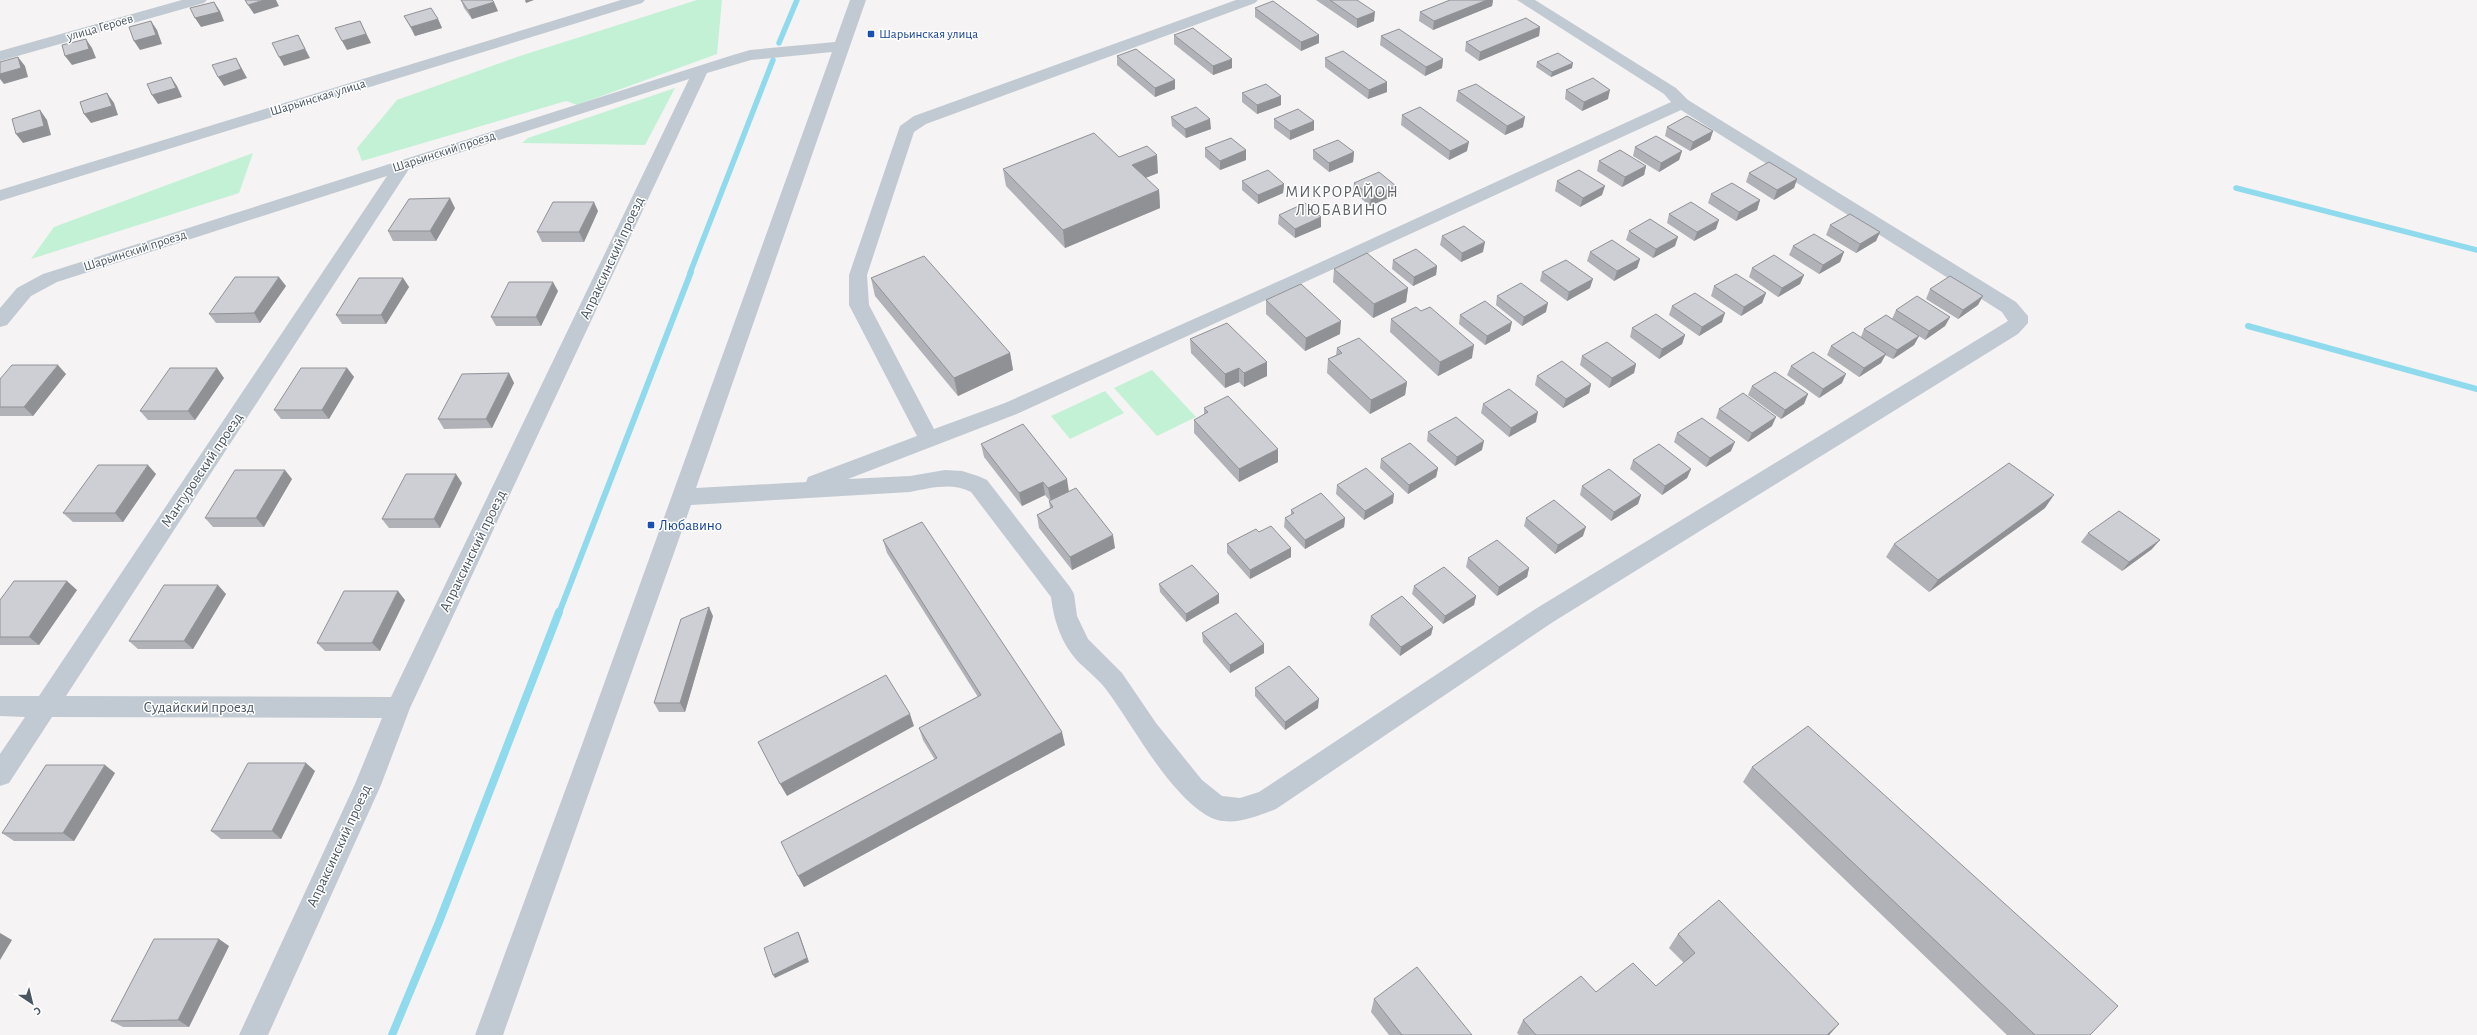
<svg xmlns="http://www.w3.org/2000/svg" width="2477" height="1035" viewBox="0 0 2477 1035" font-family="'Alegreya Sans',sans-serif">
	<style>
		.green { fill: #c3f1d5 }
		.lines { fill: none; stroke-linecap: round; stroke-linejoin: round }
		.stream-far2 { stroke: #90daee; stroke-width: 5.5 }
		.stream-far1 { stroke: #90daee; stroke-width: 6 }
		.stream { stroke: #90daee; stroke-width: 8 }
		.minor { fill: #c1cad2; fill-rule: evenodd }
		.wall { fill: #b0b2b7 }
		.shaded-wall { fill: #909195 }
		.building { fill: #cdcfd5; stroke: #909195 }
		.transit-dot { fill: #1a4fb4; stroke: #fff; stroke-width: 1.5 }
		.labels { text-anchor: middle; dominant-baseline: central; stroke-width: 3; stroke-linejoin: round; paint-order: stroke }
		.far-street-label { font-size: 13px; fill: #4a5661; stroke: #fff }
		.far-transit-label { font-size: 13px; fill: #164399; stroke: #fff; text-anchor: start }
		.street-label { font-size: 15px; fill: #4a5661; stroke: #fff }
		.transit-label { font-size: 15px; fill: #164399; stroke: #fff; text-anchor: start }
		.neighbourhood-label { font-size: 16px; letter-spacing: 1px; fill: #5f6368; stroke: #fff }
	</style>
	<rect width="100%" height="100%" fill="#f5f3f3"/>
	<!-- green -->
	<path class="green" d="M697,0H722L717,54L577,105L566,101L362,161L357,148L397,100L520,56Z
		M675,88L645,145L522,143L528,138Z
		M253,153L239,193L31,259L54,227Z
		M1152,370L1196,417L1157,436L1114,388Z
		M1105,391L1124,413L1070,439L1051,416Z"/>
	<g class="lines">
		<!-- stream-far2 -->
		<path class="stream-far2" d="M779,43L797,0
			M2236,188L2477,250
			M690,273L773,60"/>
		<!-- stream-far1 -->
		<path class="stream-far1" d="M2248,326L2477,389
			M559,613L691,272"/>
		<!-- stream -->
		<path class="stream" d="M392,1035L439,922L559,612"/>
		<!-- minor -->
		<path class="minor" d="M182,0H207L204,3L0,61V51Z
			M621,0H645L642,3L0,201V190Z
			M850,0H866L696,488L806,482L808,477L917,436L849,305V275L900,126L914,116L1236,0H1258L1255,3L926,124L914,132L867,275L869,305L934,429L1005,403L1286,278L1671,102L1664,94L1517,0H1535L1676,88L1688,100L2016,302L2028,316V323L2018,334L1553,622L1276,809C1255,817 1228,829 1206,815C1165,789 1134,726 1105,688C1095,675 1080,666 1071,653C1059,637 1053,615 1051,597L971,492C952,482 931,488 910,492L691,505L503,1035H475L583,742L832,52L751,60L707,73L410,708L381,785L268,1035H239L355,784L382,718L52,717L9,783L0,786V754L25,717L0,716V696H39L387,176L57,282L31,296L7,325L0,327V308L17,288L43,274L733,55L750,50L835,42ZM689,79L391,697L66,696L409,169ZM1681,110L2002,312L2008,321L1537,608L1259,792L1240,798L1222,796L1202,780L1156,723L1122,673L1088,639L1077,616L1074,594L1070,587L987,480L978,476L962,471L945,470L910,476L848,479L1019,413Z"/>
	</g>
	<!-- wall -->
	<path class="wall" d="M461,0L498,11L472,19L464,8Z
		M1316,0H1357L1374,21L1357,28Z
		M1450,0H1493L1492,6L1433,30L1419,21L1420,12Z
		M1255,8L1319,35V43L1301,51L1255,17Z
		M404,16L438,19L442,28L415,36Z
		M1540,27L1539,36L1479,61L1465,51L1466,42Z
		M1174,35L1232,68L1213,75L1174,44Z
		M1381,36L1443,59L1442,68L1425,76L1380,45Z
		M1117,56L1175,80V89L1155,97L1117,65Z
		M1325,58L1387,92L1368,99L1325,67Z
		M1537,62L1572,68L1551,77L1536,67Z
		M1566,90L1608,99L1582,111L1565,99Z
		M1458,91L1523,127L1505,135L1456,101Z
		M1242,93L1281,96V105L1257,114L1242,102Z
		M1402,115L1467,151L1449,160L1401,125Z
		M1171,117L1211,129L1186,138L1172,126Z
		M1274,119L1314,121V130L1290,140L1274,128Z
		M1667,127L1713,131L1710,140L1690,151L1665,136Z
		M1635,147L1682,151L1679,160L1659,172L1633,156Z
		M1205,148L1246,150V160L1220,170L1205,157Z
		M1313,150L1354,152L1353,162L1329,172L1313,159Z
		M1119,157L1158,173L1145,178L1159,190L1160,208L1065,248L1006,186L1003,169Z
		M1599,161L1646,166L1644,175L1622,187L1597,171Z
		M1749,173L1797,179L1794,188L1774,200L1746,182Z
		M1242,181L1284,184L1283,193L1258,204L1242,190Z
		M1557,181L1602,195L1580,207L1555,191Z
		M1354,183L1395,195L1370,206L1353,192Z
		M1711,194L1760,200L1757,210L1736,221L1708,203Z
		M455,208L436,241H393L388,231Z
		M598,211L584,242H542L537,232Z
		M1669,214L1716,229L1694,241L1667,223Z
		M1279,215L1321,227L1295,238L1278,224Z
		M1830,225L1880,232L1876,241L1856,253L1826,235Z
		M1629,231L1675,246L1653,258L1626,240Z
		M1442,236L1483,252L1461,262L1440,245Z
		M1793,246L1844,252L1840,262L1819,274L1789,255Z
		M1590,252L1640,259L1637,268L1614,281L1587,261Z
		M1393,260L1437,266L1436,275L1413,286L1392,269Z
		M1752,268L1804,275L1800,284L1778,297L1749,277Z
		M1334,269L1408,288L1406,302L1373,318L1333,282Z
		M1542,272L1590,288L1567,301L1540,281Z
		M403,278L409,287L386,324H342L336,315Z
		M871,278L1010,353L1013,370L958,396L875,296Z
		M286,286L260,323H216L209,314Z
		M1714,286L1766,293L1762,303L1741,316L1711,296Z
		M1930,289L1978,305L1958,319L1926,299Z
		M558,291L541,326H496L491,317Z
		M1497,296L1546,312L1522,326L1496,305Z
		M1266,300L1340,334L1305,351L1266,314Z
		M1672,306L1722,322L1699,336L1669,315Z
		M1896,310L1950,317L1945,326L1925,340L1892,319Z
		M1460,315L1510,331L1485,345L1459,324Z
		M1391,319L1472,358L1438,376L1390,332Z
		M1632,328L1685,335L1682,344L1659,359L1630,337Z
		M1864,329L1919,336L1914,345L1893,359L1885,355L1881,363L1859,377L1827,355L1831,346L1861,337Z
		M1190,339L1267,362V376L1244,387L1239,382L1225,388L1191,353Z
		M1337,348L1407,382L1405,395L1370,414L1327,373L1328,359L1336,355Z
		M1582,356L1636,364L1634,373L1609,388L1580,365Z
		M1791,366L1842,383L1819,398L1787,375Z
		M347,368L354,377L329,419H281L274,410Z
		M509,373L514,383L492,428L444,429L438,419Z
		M66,374L33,416H0V379Z
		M1537,376L1591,384L1589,393L1563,408L1535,385Z
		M224,378L195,420H148L140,411Z
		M1752,386L1808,394L1804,404L1781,419L1748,395Z
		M1483,404L1536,422L1509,437L1481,413Z
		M1204,408L1278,462L1239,482L1194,433V420L1204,415Z
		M1719,409L1772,426L1748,442L1716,418Z
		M1428,432L1482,450L1455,466L1427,441Z
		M1677,433L1731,451L1706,467L1674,442Z
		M981,444L1069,491L1115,548L1072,570L1039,528L1037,515L1050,508L1049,501H1050L1045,495L1022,506L984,457Z
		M1381,459L1438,468L1436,477L1408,494L1380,468Z
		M1633,460L1691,469L1687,478L1662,495L1630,469Z
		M156,474L123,522H73L63,513Z
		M292,479L264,527H213L205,518Z
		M462,483L440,528H389L382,519Z
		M1337,485L1393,503L1364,520L1336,494Z
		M1582,486L1641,495L1638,504L1611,521L1580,495Z
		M2045,508L1929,592L1886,557L1894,544Z
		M1291,510L1345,518L1344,527L1305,549L1284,527L1285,518L1291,515Z
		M1526,518L1583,536L1555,554L1524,526Z
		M1259,532L1291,548V557L1250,579L1227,553V544Z
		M2088,533L2152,549L2122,571L2081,542Z
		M883,540L1065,745L804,887L798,876L935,760L923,740L919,728L978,697L887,553Z
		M1468,558L1529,568L1527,577L1497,596L1466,567Z
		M1159,584L1219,603L1186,622L1160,592Z
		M1414,586L1476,596L1474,605L1443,624L1412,594Z
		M77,590L39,645H0V600Z
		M226,594L193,649H138L129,641Z
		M405,600L380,651H325L317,643Z
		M713,616L685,712H659L654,703Z
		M1371,616L1433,627L1431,635L1400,656L1369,625Z
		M1202,633L1264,653L1230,673L1203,642Z
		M1255,688L1318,708L1285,730L1255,696Z
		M1752,767L2090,1035H2007L1743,782Z
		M315,771L281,839H221L211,831Z
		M115,773L74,841H14L2,833Z
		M1678,934L1839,1024L1829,1035H1519L1517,1033L1523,1020L1596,992L1656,986L1684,963L1669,948Z
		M229,946L189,1027H123L111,1021Z
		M1374,999L1472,1035H1389L1371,1012Z"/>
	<!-- shaded-wall -->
	<path class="shaded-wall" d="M264,0H276L279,6L254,14L248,5Z
		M525,0H534L526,3Z
		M1487,0H1493L1492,6L1433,30L1434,21Z
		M214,2L220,11L224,21L201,27L195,18Z
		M494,2L498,11L472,19L468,10Z
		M1375,12L1374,21L1357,28V19Z
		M438,19L442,28L415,36L411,27Z
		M151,21L157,30L162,44L140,50L134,41Z
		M360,21L371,43L347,50L342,41Z
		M1540,27L1539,36L1479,61L1480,52Z
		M298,35L310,58L284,66L279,57Z
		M1319,35V43L1301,51V42Z
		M86,39L92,48L96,58L72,65L65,56Z
		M18,57L25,66L28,77L4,84L0,79V74Z
		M236,58L241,67L247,78L224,86L218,77Z
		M1232,59V68L1213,75V66Z
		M1443,59L1442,68L1425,76L1426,67Z
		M1573,63L1572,68L1551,77L1552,72Z
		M171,77L177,86L182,97L158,104L152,95Z
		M1175,80V89L1155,97V88Z
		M1387,82V92L1368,99L1369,90Z
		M1610,90L1608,99L1582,111L1584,102Z
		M107,93L114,103L118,115L91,123L84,114Z
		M1281,96V105L1257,114V105Z
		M40,110L47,120L51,135L23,143L16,134Z
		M1525,117L1523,127L1505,135L1507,126Z
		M1210,119L1211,129L1186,138L1185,129Z
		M1314,121V130L1290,140V131Z
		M1713,131L1710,140L1690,151L1693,142Z
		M1469,142L1467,151L1449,160L1450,151Z
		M1246,150V160L1220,170V161Z
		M1682,151L1679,160L1659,172L1661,163Z
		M1354,152L1353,162L1329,172V163Z
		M1157,155L1158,173L1133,183L1132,165Z
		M1646,166L1644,175L1622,187L1625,177Z
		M1797,179L1794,188L1774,200L1777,190Z
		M1284,184L1283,193L1258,204V195Z
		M1396,186L1395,195L1370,206L1371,196Z
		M1605,186L1602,195L1580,207L1583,198Z
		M1159,190L1160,208L1065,248L1063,230Z
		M450,198L455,208L436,241L430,231Z
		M1760,200L1757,210L1736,221L1739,212Z
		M594,202L598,211L584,242L579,232Z
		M1321,217V227L1295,238V229Z
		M1719,220L1716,229L1694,241L1697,232Z
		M1880,232L1876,241L1856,253L1860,244Z
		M1678,237L1675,246L1653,258L1656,249Z
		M1485,242L1483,252L1461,262L1462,253Z
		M1844,252L1840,262L1819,274L1823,265Z
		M1640,259L1637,268L1614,281L1617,271Z
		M1437,266L1436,275L1413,286L1414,277Z
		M1804,275L1800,284L1778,297L1782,288Z
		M279,277L286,286L260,323L254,313Z
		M403,278L409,287L386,324L381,315Z
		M1593,279L1590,288L1567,301L1569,292Z
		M553,282L558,291L541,326L536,317Z
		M1408,288L1406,302L1373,318L1374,304Z
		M1766,293L1762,303L1741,316L1744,307Z
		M1983,296L1978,305L1958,319L1963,310Z
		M1548,303L1546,312L1522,326L1524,317Z
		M1725,313L1722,322L1699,336L1702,327Z
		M1950,317L1945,326L1925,340L1929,331Z
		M1341,321L1340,334L1305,351L1306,338Z
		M1512,322L1510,331L1485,345L1487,336Z
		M1685,335L1682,344L1659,359L1662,349Z
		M1919,336L1914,345L1893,359L1897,350Z
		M1474,345L1472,358L1438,376L1440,362Z
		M1010,353L1013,370L958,396L954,378Z
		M1886,354L1881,363L1859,377L1864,368Z
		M1267,362V376L1244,387V373Z
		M1636,364L1634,373L1609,388L1612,378Z
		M58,365L66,374L33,416L24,407Z
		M217,368L224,378L195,420L188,411Z
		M347,368L354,377L329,419L322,410Z
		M1239,368V382L1225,388V374Z
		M509,373L514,383L492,428L486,419Z
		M1846,374L1842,383L1819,398L1823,389Z
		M1407,382L1405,395L1370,414L1371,400Z
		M1591,384L1589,393L1563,408L1566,399Z
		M1808,394L1804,404L1781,419L1785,410Z
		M1538,412L1536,422L1509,437L1511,428Z
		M1776,417L1772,426L1748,442L1752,433Z
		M1484,441L1482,450L1455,466L1457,457Z
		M1735,442L1731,451L1706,467L1710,458Z
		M1278,449V462L1239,482V469Z
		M148,465L156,474L123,522L115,513Z
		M1438,468L1436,477L1408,494L1409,485Z
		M1691,469L1687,478L1662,495L1665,486Z
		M285,470L292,479L264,527L256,518Z
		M456,474L462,483L440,528L434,519Z
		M1067,479L1069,492L1051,501L1048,488Z
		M1043,482L1045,495L1022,506L1019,493Z
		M1394,494L1393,503L1364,520L1365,511Z
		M1641,495L1638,504L1611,521L1614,512Z
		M2054,495L2045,508L1929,592L1938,580Z
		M1345,518L1344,527L1305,549V540Z
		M1586,527L1583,536L1555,554L1558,545Z
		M1113,535L1115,548L1072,570L1070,557Z
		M2160,540L2152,549L2122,571L2129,562Z
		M1291,548V557L1250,579V570Z
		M1529,568L1527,577L1497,596L1499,587Z
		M67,581L77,590L39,645L29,637Z
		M218,585L226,594L193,649L184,641Z
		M398,591L405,600L380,651L372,643Z
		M1219,594V603L1186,622V614Z
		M1476,596L1474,605L1443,624L1445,616Z
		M709,607L713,616L685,712L680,703Z
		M1433,627L1431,635L1400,656L1401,647Z
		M1264,644V653L1230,673V665Z
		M1319,699L1318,708L1285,730V722Z
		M910,714L914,726L787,796L780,784Z
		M1062,732L1065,745L804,887L798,876Z
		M306,763L315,771L281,839L272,831Z
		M105,765L115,773L74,841L63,833Z
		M798,932L800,936L809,962L775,978L773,975Z
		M0,933L12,940L0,960Z
		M219,939L229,946L189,1027L178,1020Z
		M1839,1024L1829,1035H1827Z"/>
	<!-- building -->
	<path class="building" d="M245,0H264L248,5Z
		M461,0H492L494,2L468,10Z
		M1330,0H1357L1375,12L1357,19Z
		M1450,0H1487L1434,21L1420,12Z
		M1273,1L1319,35L1301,42L1255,8Z
		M214,2L219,12L195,18L190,8Z
		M431,8L438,19L411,27L404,16Z
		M1526,18L1540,27L1480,52L1466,42Z
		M151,21L156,35L134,41L129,27Z
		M360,21L366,34L342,41L335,28Z
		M1193,28L1232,59L1213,66L1174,35Z
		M1399,29L1443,59L1426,67L1381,36Z
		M298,35L305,49L279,57L272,43Z
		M86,39L89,49L65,56L62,45Z
		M1136,49L1175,80L1155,88L1117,56Z
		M1343,51L1387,82L1369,90L1325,58Z
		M1558,53L1573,63L1552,72L1537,62Z
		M18,57L21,68L0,74V62Z
		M236,58L241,69L218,77L212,65Z
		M171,77L176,88L152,95L147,84Z
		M1593,78L1610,90L1584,102L1566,90Z
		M1266,84L1281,96L1257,105L1242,93Z
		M1476,84L1525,117L1507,126L1458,91Z
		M107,93L112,106L84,114L80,102Z
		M1196,107L1210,119L1185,129L1171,117Z
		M1420,107L1469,142L1450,151L1402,115Z
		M1298,109L1314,121L1290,131L1274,119Z
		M40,110L44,126L16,134L12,119Z
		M1687,116L1713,131L1693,142L1667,127Z
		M1094,133L1119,157L1147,146L1157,155L1132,165L1159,190L1063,230L1003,169Z
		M1656,136L1682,151L1661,163L1635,147Z
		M1231,138L1246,150L1220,161L1205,148Z
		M1338,140L1354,152L1329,163L1313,150Z
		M1620,150L1646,166L1625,177L1599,161Z
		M1769,162L1797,179L1777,190L1749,173Z
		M1268,170L1284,184L1258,195L1242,181Z
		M1579,170L1605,186L1583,198L1557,181Z
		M1379,172L1396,186L1371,196L1354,183Z
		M1732,183L1760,200L1739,212L1711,194Z
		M450,198L430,231H388L409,199Z
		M553,202H594L579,232H537Z
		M1691,202L1719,220L1697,232L1669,214Z
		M1305,203L1321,217L1295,229L1279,215Z
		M1850,214L1880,232L1860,244L1830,225Z
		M1650,219L1678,237L1656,249L1629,231Z
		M1464,226L1485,242L1462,253L1442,236Z
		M1814,234L1844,252L1823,265L1793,246Z
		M1612,240L1640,259L1617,271L1590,252Z
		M1416,249L1437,266L1414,277L1393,260Z
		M1367,253L1408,288L1374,304L1334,269Z
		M1774,255L1804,275L1782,288L1752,268Z
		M924,256L1010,353L954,378L871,278Z
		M1566,260L1593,279L1569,292L1542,272Z
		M1736,274L1766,293L1744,307L1714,286Z
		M1950,276L1983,296L1963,310L1930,289Z
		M235,277H279L254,313L209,314Z
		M359,278H403L381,315H336Z
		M509,282H553L536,317H491Z
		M1521,283L1548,303L1524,317L1497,296Z
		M1301,284L1341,321L1306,338L1266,300Z
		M1695,293L1725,313L1702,327L1672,306Z
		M1917,296L1950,317L1929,331L1896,310Z
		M1485,301L1512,322L1487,336L1460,315Z
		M1416,307L1421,311L1430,307L1474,345L1440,362L1391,319Z
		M1656,314L1685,335L1662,349L1632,328Z
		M1886,315L1919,336L1897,350L1864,329Z
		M1227,323L1267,362L1244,373L1239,368L1225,374L1190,339Z
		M1853,332L1886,354L1864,368L1831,346Z
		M1359,338L1407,382L1371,400L1328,359L1342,353L1337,348Z
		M1607,342L1636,364L1612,378L1582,356Z
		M1813,352L1846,374L1823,389L1791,366Z
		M1562,361L1591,384L1566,399L1537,376Z
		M12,365H58L24,407H0V379Z
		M170,368H217L188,411H140Z
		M301,368H347L322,410H274Z
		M1775,372L1808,394L1785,410L1752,386Z
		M509,373L486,419H438L462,374Z
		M1509,389L1538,412L1511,428L1483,404Z
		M1743,393L1776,417L1752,433L1719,409Z
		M1228,396L1278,449L1239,469L1194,420L1208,412L1204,408Z
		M1456,417L1484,441L1457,457L1428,432Z
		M1702,418L1735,442L1710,458L1677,433Z
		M1023,424L1067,479L1048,488L1043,482L1019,493L981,444Z
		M1410,443L1438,468L1409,485L1381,459Z
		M1659,444L1691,469L1665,486L1633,460Z
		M2009,463L2054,495L1938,580L1894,544Z
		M98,465H148L115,513H63Z
		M1366,468L1394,494L1365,511L1337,485Z
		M1609,469L1641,495L1614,512L1582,486Z
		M235,470H285L256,518H205Z
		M406,474H456L434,519H382Z
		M1076,488L1113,535L1070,557L1037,515L1053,507L1049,501Z
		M1321,493L1345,518L1305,540L1285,518L1294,513L1291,510Z
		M1554,500L1586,527L1558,545L1526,518Z
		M2119,511L2160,540L2129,562L2088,533Z
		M922,522L1062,732L798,876L781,842L937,758L919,728L981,695L883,540Z
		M1271,526L1291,548L1250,570L1227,544L1256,529L1259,532Z
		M1497,540L1529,568L1499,587L1468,558Z
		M1192,565L1219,594L1186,614L1159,584Z
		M1444,567L1476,596L1445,616L1414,586Z
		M14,581H67L29,637H0V600Z
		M164,585H218L184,641H129Z
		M344,591H398L372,643H317Z
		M1402,596L1433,627L1401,647L1371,616Z
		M709,607L680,703H654L681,619Z
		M1236,613L1264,644L1230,665L1202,633Z
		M1289,666L1319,699L1285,722L1255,688Z
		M886,675L910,714L780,784L758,742Z
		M1808,726L2118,1006L2090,1035H2035L1752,767Z
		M248,763H306L272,831H211Z
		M46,765H105L63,833H2Z
		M1719,900L1839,1024L1827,1035H1536L1523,1020L1581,976L1596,992L1633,963L1656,986L1695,953L1678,934Z
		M798,932L807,958L773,975L764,948Z
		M154,939H219L178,1020L111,1021Z
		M1417,967L1472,1035H1402L1374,999Z"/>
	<!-- markers -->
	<g class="transit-dot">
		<rect x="867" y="30" width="8" height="8" rx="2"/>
		<rect x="647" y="521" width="8" height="8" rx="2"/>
	</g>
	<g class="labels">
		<!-- far-street labels -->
		<g class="far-street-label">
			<text transform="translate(100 28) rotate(-16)">улица Героев</text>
			<text transform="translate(318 98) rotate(-17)">Шарьинская улица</text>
			<text transform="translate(444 152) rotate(-18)">Шарьинский проезд</text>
			<text transform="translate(135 251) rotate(-18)">Шарьинский проезд</text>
		</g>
		<!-- far-transit labels -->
		<g class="far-transit-label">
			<text x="879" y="34">Шарьинская улица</text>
		</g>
		<!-- street labels -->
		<g class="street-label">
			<text transform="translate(612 258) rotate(-65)">Апраксинский проезд</text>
			<text transform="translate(202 470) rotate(-56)">Мантуровский проезд</text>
			<text transform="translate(473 551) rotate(-64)">Апраксинский проезд</text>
			<text x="199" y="707">Судайский проезд</text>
			<text transform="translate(339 846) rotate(-65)">Апраксинский проезд</text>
		</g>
		<!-- transit labels -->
		<g class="transit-label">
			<text x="659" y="525">Любавино</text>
		</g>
		<!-- neighbourhood labels -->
		<g class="neighbourhood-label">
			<text x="1342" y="192">МИКРОРАЙОН<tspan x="1342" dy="18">ЛЮБАВИНО</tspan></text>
		</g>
	</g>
	<!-- north arrow -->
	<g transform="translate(32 1003) rotate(145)" stroke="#ffffff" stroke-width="3" paint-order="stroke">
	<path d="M0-3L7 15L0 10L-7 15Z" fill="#4a5661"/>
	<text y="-6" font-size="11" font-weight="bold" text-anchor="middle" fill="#4a5661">С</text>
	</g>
</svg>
